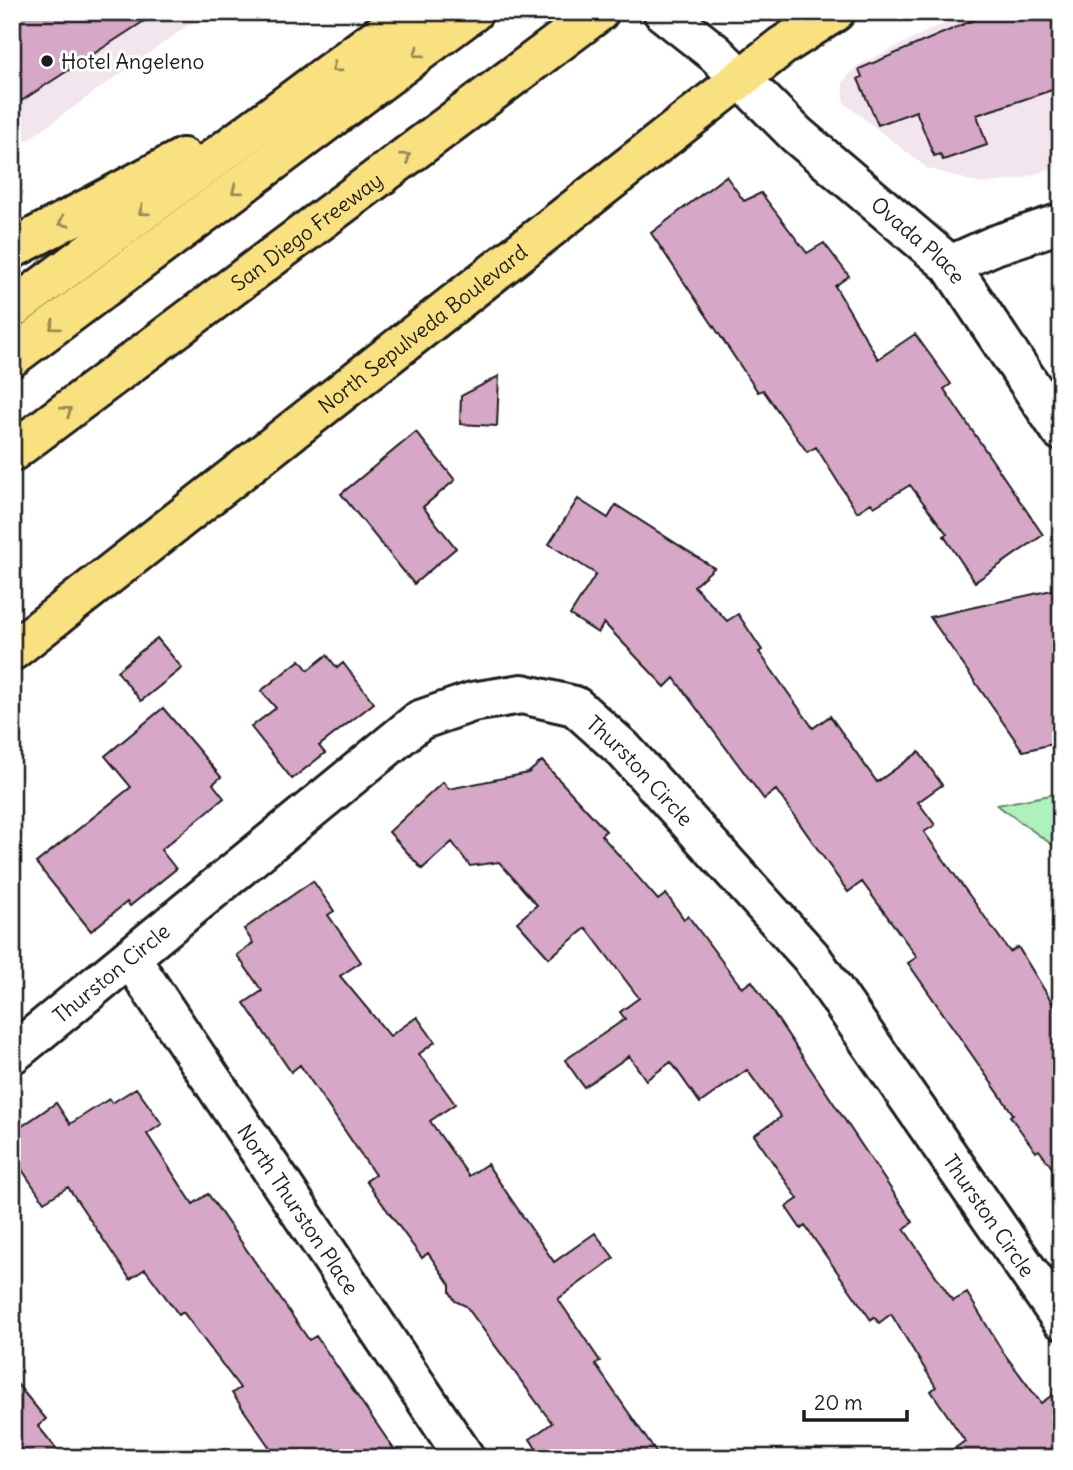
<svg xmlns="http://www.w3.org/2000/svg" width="1073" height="1470" viewBox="0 0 1073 1470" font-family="Delius,sans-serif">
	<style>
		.built { fill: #f3e5ee }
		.green { fill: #adf1bc; stroke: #64866c; stroke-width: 2 }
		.building { fill: #d6a7c7; stroke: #1c1c1c; stroke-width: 2 }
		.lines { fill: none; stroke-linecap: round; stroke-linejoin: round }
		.minor-casing { stroke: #1c1c1c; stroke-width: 44 }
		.major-casing { stroke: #1c1c1c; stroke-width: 44 }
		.highway-casing { stroke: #1c1c1c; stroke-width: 44 }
		.minor { stroke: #fff; stroke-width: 38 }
		.major { stroke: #fae180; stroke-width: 38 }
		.highway { stroke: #fae180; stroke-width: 38 }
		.oneway { stroke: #968853 }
		.poi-dot { fill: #1c1c1c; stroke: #fff; stroke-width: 2.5 }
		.labels { text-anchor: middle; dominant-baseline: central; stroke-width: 6; stroke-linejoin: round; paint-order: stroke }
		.poi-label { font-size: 21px; fill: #1c1c1c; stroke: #fff; text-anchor: start }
		.street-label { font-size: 21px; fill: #1c1c1c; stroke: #fff }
	</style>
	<rect width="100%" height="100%" fill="#fff"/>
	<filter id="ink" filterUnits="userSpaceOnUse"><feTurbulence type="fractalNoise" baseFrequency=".0143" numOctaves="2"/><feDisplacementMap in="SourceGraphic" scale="14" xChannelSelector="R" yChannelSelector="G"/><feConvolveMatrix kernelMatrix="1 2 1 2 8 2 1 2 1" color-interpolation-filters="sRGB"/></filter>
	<g filter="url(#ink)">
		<!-- built -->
		<path class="built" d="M12,12H207L12,151Z
			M976,12H1061V165L1021,179L981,184L927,168L844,103L843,82L857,66L938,26Z"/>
		<!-- green -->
		<path class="green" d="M1061,793V851L997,805Z"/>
		<!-- building -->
		<path class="building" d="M12,12H158L12,107Z
			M992,12H1061V87L977,115L987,145L943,160L940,154L934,156L916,111L878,125L858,79L862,77L859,69Z
			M726,176L744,201L761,193L807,253L824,243L849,276L835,286L878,359L915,334L951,384L944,389L1043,535L975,582L944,536L947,534L910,485L874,507L871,503L857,512L816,447L807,452L763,390L758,392L651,233Z
			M499,376L497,426L460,424L461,396Z
			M416,432L455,480L423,507L456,548L414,584L341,494Z
			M578,499L608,518L616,505L714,568L694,586L727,621L738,614L762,650L759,652L813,728L830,716L877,782L919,752L942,785L918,802L935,825L924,832L1010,952L1018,947L1061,1017V1180L1039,1150L1036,1152L1010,1116L1013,1114L908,963L917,957L862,882L848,892L776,790L764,799L674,678L665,687L604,623L598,633L570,615L596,574L549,544Z
			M1061,588V742L1023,751L930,617Z
			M157,638L182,668L141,701L117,671Z
			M327,655L337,668L343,663L374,703L319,746L325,753L292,779L251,727L276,708L261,691L300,660L308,670Z
			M163,708L221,777L213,784L224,798L161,850L176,869L130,906L127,902L91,931L36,863L131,787L105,756Z
			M542,761L606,831L601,835L658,900L666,894L684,919L688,916L742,988L752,981L913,1222L904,1229L953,1301L967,1293L1003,1352L1041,1403L1061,1389V1458H941L965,1441L931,1391L936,1387L891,1314L879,1323L874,1317L871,1320L805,1226L801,1229L786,1207L798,1199L754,1135L781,1117L747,1070L700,1103L671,1062L646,1080L629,1056L584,1087L565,1060L625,1019L620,1012L639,998L586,928L549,958L517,922L537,905L499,862L470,866L452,842L422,869L389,832L443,782L449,789L528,773Z
			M313,881L334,911L328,915L361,962L340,976L390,1036L417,1017L435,1042L419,1054L455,1104L430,1121L469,1176L487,1164L554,1262L595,1233L614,1258L558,1299L600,1361L595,1364L660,1458H542L530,1439L552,1423L466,1306L455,1301L450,1292V1285L428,1253L422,1258L366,1181L375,1175L300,1065L291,1072L244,1003L262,991L237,955L253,943L244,929Z
			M136,1088L162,1124L147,1134L193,1204L208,1194L309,1340L316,1336L400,1458H277L232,1393L240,1388L183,1312L179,1315L145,1269L130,1279L68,1187L44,1202L12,1155V1133L56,1103L70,1124L109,1099L112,1103Z
			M12,1378L46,1419L38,1426L64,1458H12Z"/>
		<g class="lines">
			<defs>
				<g id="minor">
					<path id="s1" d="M663,12L715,53L797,135L950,265L1061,431"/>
					<path d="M950,265L995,245L1061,223"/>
					<path id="s2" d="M131,959L465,1458"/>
					<path id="s3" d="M12,1054L420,720L472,702L522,694L575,706L623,749L811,957L1061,1319"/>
				</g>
				<g id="major">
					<path id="s4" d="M12,651L782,46L835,12"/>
				</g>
				<g id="highway">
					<path d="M12,249L183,158"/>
					<path d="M12,309L411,12"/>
					<path d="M12,357L473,12"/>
					<path id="s5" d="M12,452L599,12"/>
				</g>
			</defs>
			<!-- minor casing -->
			<use href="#minor" class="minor-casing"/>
			<!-- major casing -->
			<use href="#major" class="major-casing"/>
			<!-- highway casing -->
			<use href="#highway" class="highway-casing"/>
			<!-- minor -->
			<use href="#minor" class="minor"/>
			<!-- major -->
			<use href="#major" class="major"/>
			<!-- highway -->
			<use href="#highway" class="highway"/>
		</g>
		<!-- one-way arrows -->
		<defs><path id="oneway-chevron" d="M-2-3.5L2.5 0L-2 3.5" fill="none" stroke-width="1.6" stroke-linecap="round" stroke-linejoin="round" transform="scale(1.75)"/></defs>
		<g class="oneway">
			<use href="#oneway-chevron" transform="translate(418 53) rotate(143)"/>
			<use href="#oneway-chevron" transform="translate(336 68) rotate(143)"/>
			<use href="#oneway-chevron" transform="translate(406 157) rotate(-37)"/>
			<use href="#oneway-chevron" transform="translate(236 190) rotate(143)"/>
			<use href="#oneway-chevron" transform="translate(143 211) rotate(143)"/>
			<use href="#oneway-chevron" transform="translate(63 222) rotate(152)"/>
			<use href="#oneway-chevron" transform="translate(54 326) rotate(143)"/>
			<use href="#oneway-chevron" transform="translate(67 411) rotate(-37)"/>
		</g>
	</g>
	<!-- markers -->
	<circle class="poi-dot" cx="47" cy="61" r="7"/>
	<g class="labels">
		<!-- poi labels -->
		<g class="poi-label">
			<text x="61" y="61">Hotel Angeleno</text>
		</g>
		<!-- street labels -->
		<g class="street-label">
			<text stroke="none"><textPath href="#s5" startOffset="368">San Diego Freeway</textPath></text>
			<text stroke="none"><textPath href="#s1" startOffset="343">Ovada Place</textPath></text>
			<text stroke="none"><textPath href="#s4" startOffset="522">North Sepulveda Boulevard</textPath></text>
			<text stroke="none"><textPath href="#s3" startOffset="779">Thurston Circle</textPath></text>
			<text stroke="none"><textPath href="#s3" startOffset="128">Thurston Circle</textPath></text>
			<text stroke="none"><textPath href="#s2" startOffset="301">North Thurston Place</textPath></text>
			<text stroke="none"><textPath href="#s3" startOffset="1346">Thurston Circle</textPath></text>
		</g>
	</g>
	<!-- margin -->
	<rect width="1073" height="1470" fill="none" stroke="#fff" stroke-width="42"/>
	<rect x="21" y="21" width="1031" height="1428" fill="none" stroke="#1c1c1c" stroke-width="2.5" filter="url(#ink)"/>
	<!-- scale -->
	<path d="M804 1410v10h103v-10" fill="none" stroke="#1c1c1c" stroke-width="3.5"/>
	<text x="814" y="1410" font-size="21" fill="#1c1c1c" stroke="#ffffff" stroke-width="5" paint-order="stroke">20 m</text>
</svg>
